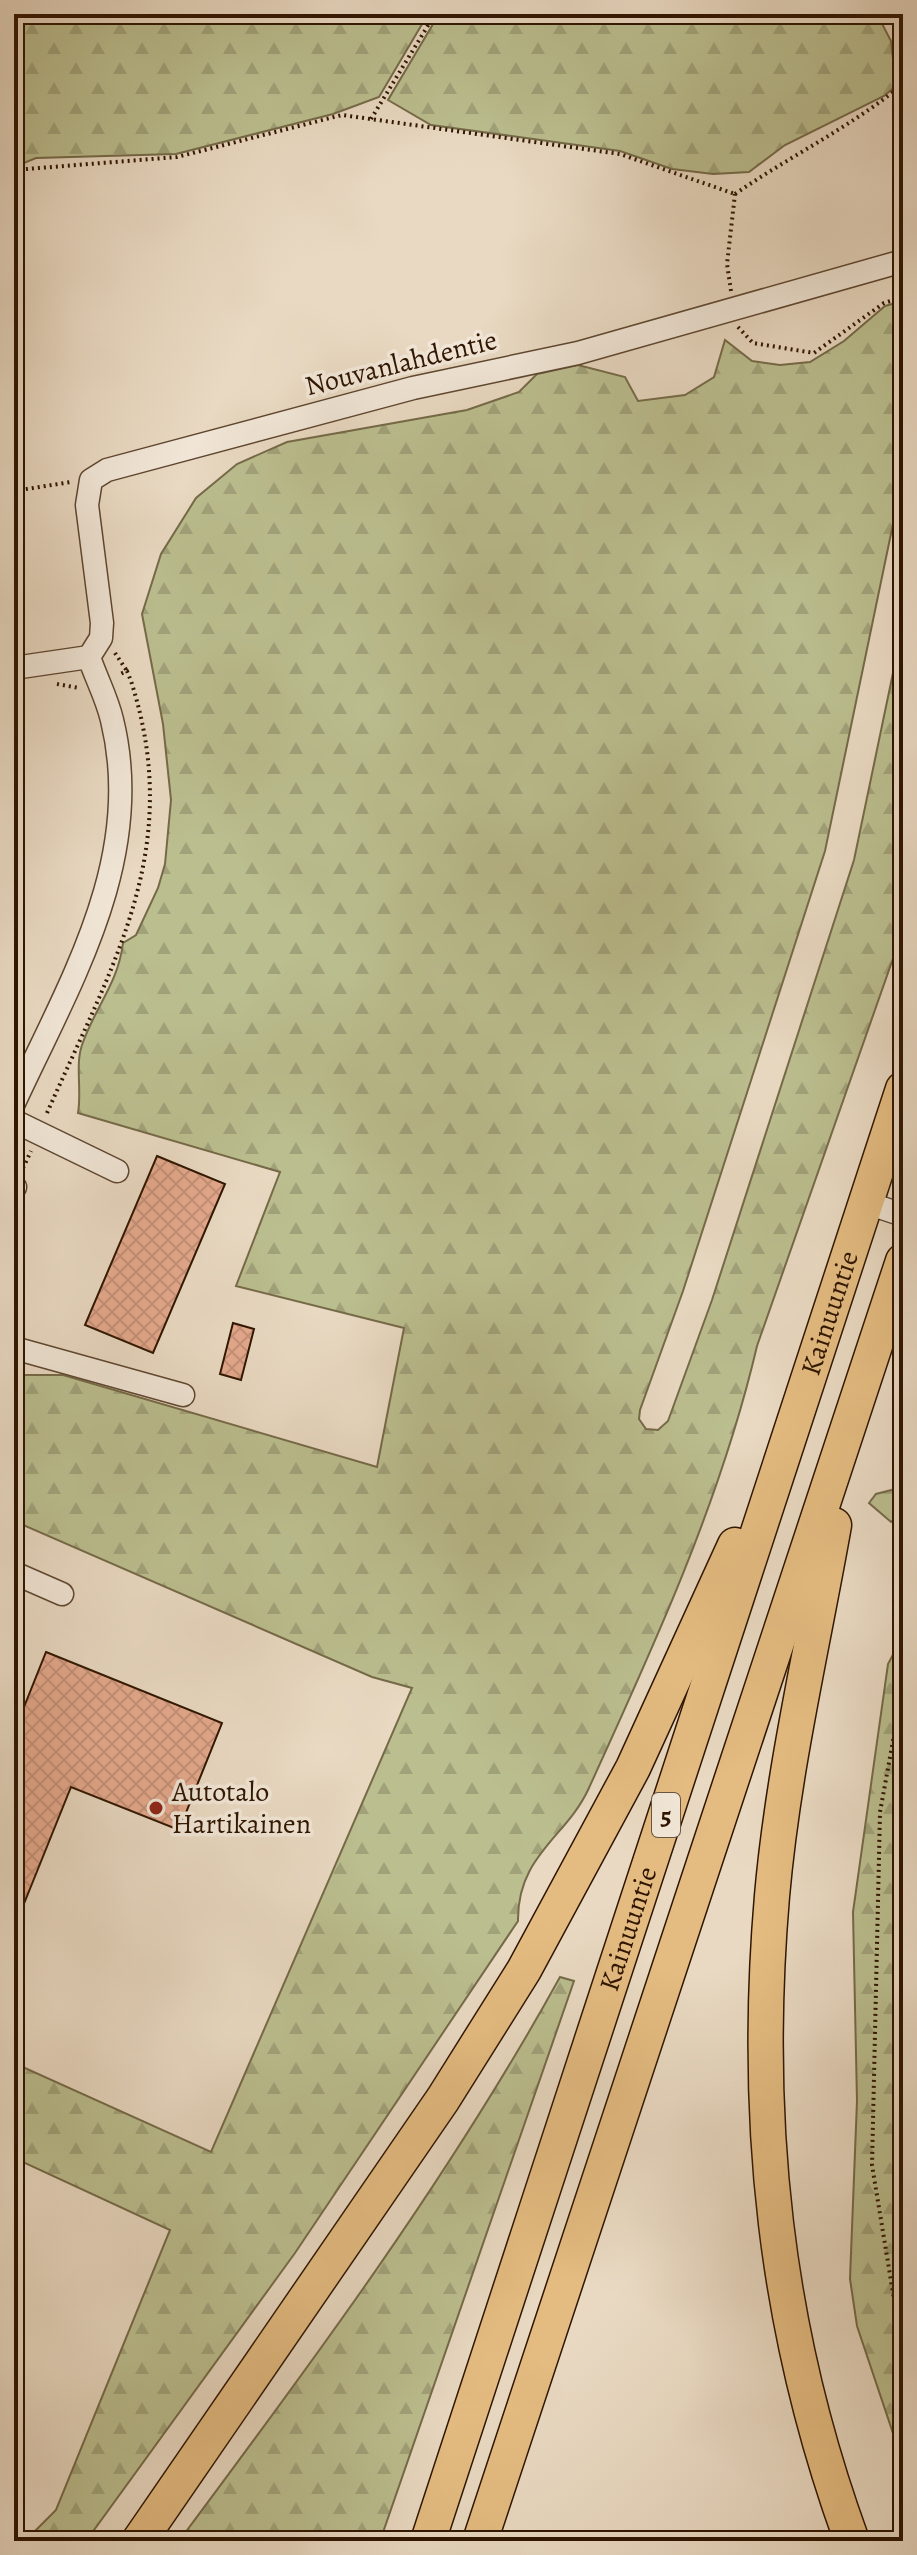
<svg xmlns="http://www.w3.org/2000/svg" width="917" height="2555" viewBox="0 0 917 2555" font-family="Alegreya,serif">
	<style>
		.forest { fill: url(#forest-firs); stroke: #756a48; stroke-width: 2 }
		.building { fill: url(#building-cross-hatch); stroke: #2f1500; stroke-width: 2 }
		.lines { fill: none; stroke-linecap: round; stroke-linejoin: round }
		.minor-casing { stroke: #5e4630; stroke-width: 25 }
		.highway-casing { stroke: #2f1500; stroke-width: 37 }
		.path { stroke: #2f1500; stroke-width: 4; stroke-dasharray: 2 4; stroke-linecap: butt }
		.minor { stroke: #f1e6d7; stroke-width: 22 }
		.highway { stroke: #e4bc81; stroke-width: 34 }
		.poi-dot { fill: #8f2418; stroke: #f1e6d7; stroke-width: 3 }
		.labels { text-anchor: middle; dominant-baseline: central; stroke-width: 7; stroke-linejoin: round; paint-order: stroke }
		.shield { fill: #f1e6d7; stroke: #695440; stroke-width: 2 }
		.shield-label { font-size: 26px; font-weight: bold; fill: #2f1500 }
		.street-label { font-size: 28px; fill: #2f1500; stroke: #f1e6d7 }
		.poi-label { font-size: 28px; fill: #2f1500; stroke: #f1e6d7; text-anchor: start }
	</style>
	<defs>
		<pattern id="forest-firs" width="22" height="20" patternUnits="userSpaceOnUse" patternTransform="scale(2)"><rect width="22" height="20" fill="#bbbe8f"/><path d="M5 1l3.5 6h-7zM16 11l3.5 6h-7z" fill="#a1a27a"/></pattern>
		<pattern id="building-cross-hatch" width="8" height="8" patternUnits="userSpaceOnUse" patternTransform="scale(2)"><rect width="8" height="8" fill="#e5a98d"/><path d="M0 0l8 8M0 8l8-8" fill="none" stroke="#c59178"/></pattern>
	</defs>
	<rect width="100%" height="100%" fill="#e9d9c2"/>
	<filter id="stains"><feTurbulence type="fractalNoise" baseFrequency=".0025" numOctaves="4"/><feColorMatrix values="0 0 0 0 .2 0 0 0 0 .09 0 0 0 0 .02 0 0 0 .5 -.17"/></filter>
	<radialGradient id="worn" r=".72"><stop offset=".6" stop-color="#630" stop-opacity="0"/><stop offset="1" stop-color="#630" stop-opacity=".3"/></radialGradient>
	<!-- forest -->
	<path class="forest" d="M14,14H428L379,97L333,114L176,154L36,158L14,167Z
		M439,14H877L891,41L896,86L884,96L785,145L749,172L713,174L672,169L620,151L431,125L388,100Z
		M903,301V476L825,851L683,1291L640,1410L639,1419L646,1429L658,1430L668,1421L712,1300L854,860L903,625V930L757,1346C721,1500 654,1646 588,1790C566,1837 517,1856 518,1921L295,2253L86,2541H25L56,2510L170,2230L14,2158L17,2111L14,2109V2063L211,2152L412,1688L372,1677L14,1521V1375H63L377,1467L404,1328L236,1286L280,1172L78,1113C82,1091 75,1065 82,1045C95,1007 118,984 123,943L136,935L158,888L165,864L171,800L163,724L142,614L161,554L196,498L237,464L287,442L467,410L519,392L537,374L578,365L625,377L638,401L685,395L714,377L725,340L752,361L780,365L810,362L844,341L885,306Z
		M903,1487V1510L891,1522L869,1503L876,1494Z
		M903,1636V2463L857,2326L850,2279L857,2101L853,1912L888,1664Z
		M560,1977L574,1981L380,2541H179C314,2360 451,2175 560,1977Z"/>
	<!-- building -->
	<path class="building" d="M157,1156L225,1184L153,1353L85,1325Z
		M233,1323L254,1329L241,1380L220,1374Z
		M46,1652L222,1723L179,1830L71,1787L15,1926L14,1732Z"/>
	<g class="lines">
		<defs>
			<path id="minor" d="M89,657L101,638L102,623L87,505L91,480L107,470L413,388L578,353L903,261
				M14,668L89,657C96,678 107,698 112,720C146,858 70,982 14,1103
				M14,1121L117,1171
				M14,1186L15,1187
				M867,1203L903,1215
				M14,1348L183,1395
				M14,1573L62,1594"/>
			<g id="highway">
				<path d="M834,1525C812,1649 783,1771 772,1896C753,2119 775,2331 852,2541"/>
				<path d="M139,2541L443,2099L524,1970L633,1768L735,1545"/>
				<path id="s1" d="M428,2541L903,1089"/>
				<path d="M480,2541L903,1261"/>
			</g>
		</defs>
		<!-- minor casing -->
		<use href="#minor" class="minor-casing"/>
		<!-- highway casing -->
		<use href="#highway" class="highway-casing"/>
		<!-- path -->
		<path class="path" d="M898,14L903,21
			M371,119L435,14
			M14,170L177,157L342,115L620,154L735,194
			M735,194C790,156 851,127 903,84
			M731,291L727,264L735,194
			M738,327L753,343L814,353L884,303L903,297
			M14,491L71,482
			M115,653L127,671
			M57,684L79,688
			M47,1113C113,963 185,849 131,681L127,671L118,675
			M23,1168L31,1151
			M903,1686L880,1812L872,2165L903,2354"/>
		<!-- minor -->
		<use href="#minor" class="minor"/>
		<!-- highway -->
		<use href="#highway" class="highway"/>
	</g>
	<!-- markers -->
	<circle class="poi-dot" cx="156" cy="1808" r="8"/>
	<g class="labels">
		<!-- shield labels -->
		<rect class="shield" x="652" y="1793" width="28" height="44" rx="6"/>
		<g class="shield-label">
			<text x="666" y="1815">5</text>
		</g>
		<!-- street labels -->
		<g class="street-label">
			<text transform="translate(401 363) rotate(-14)">Nouvanlahdentie</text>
			<text stroke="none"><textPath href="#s1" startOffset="1292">Kainuuntie</textPath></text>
			<text stroke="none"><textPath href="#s1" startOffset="644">Kainuuntie</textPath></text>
		</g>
		<!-- poi labels -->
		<g class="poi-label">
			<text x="172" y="1792">Autotalo<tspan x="172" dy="32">Hartikainen</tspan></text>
		</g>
	</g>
	<!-- margin -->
	<rect width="917" height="2555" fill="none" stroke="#e9d9c2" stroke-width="48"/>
	<rect x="16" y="16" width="885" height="2523" fill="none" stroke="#2f1500" stroke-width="4"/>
	<rect x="24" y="24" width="869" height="2507" fill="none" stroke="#2f1500" stroke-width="2"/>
	<rect width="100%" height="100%" filter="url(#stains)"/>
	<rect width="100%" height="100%" fill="url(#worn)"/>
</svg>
